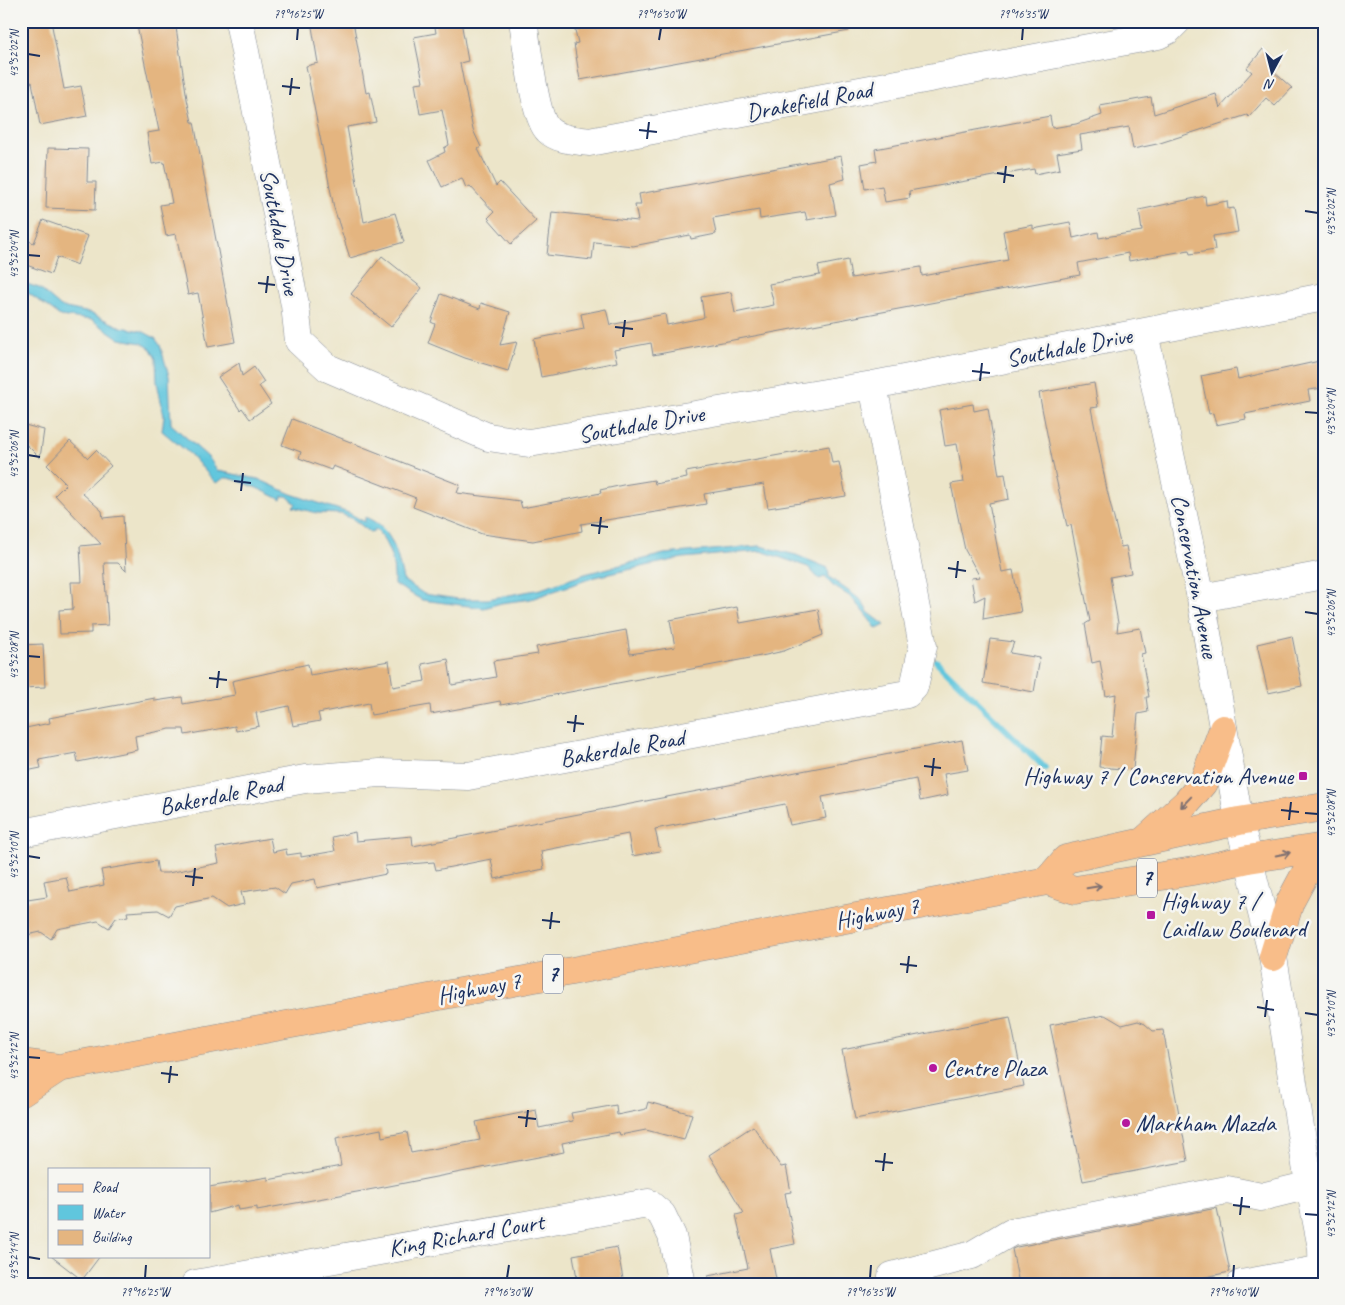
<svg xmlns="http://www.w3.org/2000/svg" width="1345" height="1305" viewBox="0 0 1345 1305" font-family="Caveat,sans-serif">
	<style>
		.water { fill: #60c6dd; stroke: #3e7a9e }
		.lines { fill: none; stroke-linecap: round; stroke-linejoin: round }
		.stream { stroke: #60c6dd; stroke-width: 6 }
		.building { fill: #e4b580 }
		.minor-casing { stroke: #848a94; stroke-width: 29 }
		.major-casing { stroke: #848a94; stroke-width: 29 }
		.minor { stroke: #fff; stroke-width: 28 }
		.major { stroke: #f8bd89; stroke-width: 28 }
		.oneway { stroke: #7e6f71 }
		.ticks { fill: none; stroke: #1b2f5e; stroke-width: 2 }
		.poi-dot { fill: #b5179e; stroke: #f6f6f2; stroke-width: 2 }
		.labels { text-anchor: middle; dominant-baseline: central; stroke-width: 5; stroke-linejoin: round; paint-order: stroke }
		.shield { fill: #f6f6f2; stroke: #5d6b8a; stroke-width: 1 }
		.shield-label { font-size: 22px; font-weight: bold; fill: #1b2f5e }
		.street-label { font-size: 24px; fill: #1b2f5e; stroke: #f6f6f2 }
		.poi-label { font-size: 24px; fill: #1b2f5e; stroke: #f6f6f2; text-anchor: start }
		.neatline { fill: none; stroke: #1b2f5e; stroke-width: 2 }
		.ticks-label { font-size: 12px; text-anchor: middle; fill: #1b2f5e }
	</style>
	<rect width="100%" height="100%" fill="#f6f6f2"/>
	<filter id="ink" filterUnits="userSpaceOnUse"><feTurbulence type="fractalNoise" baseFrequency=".02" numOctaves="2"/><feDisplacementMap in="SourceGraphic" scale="10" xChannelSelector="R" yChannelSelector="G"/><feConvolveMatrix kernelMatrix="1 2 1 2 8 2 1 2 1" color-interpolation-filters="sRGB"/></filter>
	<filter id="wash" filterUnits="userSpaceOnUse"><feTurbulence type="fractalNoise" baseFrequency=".0096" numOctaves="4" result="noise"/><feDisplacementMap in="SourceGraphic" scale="20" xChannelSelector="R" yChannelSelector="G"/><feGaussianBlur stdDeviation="1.12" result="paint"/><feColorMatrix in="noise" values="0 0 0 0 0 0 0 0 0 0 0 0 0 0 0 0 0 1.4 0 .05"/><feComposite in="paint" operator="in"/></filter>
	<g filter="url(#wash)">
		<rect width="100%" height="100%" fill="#ece5c9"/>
		<!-- water -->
		<path class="water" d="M21,282L39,288L61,307L90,313L121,327L142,331L155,338L160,345L169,376L171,424L209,458L218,471L258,479L291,494L349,513L363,521L365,522V517C393,528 397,553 403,580L424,594L458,599H488L541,589L585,574L664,554L760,546L796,555L828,568L829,577L861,600L868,612L885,625L877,629L851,597L833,586L825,577L819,579L808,567L761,551L683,558L655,564L595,577L531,599L501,603L484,608L422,600L394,584C395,563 390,547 377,530L370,532L353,519L341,514L317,513L293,507L296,504L287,496H282L281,500C273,495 233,476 224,478C222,479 220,481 217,483L214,481L190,454L162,431L164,416L157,382L156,359L151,349L142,343L120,339L92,320L60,316L21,288Z"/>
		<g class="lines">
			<!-- stream -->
			<path class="stream" d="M936,661L1045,768"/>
		</g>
		<g id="blocks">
			<!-- building -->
			<path class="building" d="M21,21H51L64,89L81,86L87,116L40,125L32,82L28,83L21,47Z
				M136,21H175L187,99L192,122H194L235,342L208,347L198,293L188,295L176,234L166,236L160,205L172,203L164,162L152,164L147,133L159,131Z
				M311,21H353L366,93L370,92L376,122L347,127L364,222L395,213L404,242L350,258L334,208L306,66L318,63Z
				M434,21H461L468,61L460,63L473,130L481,147L478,149L496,186L500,182L536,221L511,244L488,218L494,212L470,186L466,188L462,178L442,187L429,160L445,152L444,148L449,145L442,110L420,114L415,83L423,82L414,37L436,33Z
				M578,21H595L596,26L621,21H657L658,27L696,21H848L849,31L580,80L574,44L578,43L575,30L580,29Z
				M1263,49L1280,65L1274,72L1292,88L1275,106L1266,98L1249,117L1247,115L1157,144L1133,149L1129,127L1080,135L1082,149L1057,153L1060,169L1035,174L1034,169L909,191L910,198L885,202L882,186L865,189L861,164L877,161L875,149L1050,116L1052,128L1076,124L1102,115L1100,106L1151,97L1154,114L1216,94L1220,108L1252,72L1247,68Z
				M48,148L88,149L87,182H96L95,210L46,208Z
				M841,156L845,179L830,183L836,215L807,220L805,212L760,219L759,210L713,218L716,234L691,239L690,235L633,246L594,242L592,260L547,255L552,212L638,221L635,205H641L639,194Z
				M1205,196L1206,205L1227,201L1228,209L1234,208L1238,232L1213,236L1215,250L1190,254L1189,250L1129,261L1128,253L1078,263L1080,275L653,355L651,343L614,350L617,362L541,377L534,339L584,329L581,314L606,309L610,325L665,314L667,325L702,318L704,317L701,297L731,292L735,313L774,305L769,284L820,275L818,266L848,260L851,278L921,267L922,276L1008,260L1003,231L1033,225V229L1070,222L1073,238L1098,232L1099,238L1142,231L1139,210Z
				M43,220L88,236L77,265L57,257L51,274L21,263V238L34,243Z
				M382,256L422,288L391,327L351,294Z
				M441,294L480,309L481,303L510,312L500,345L517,342L508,371L465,358L428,343L435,324L431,322Z
				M1324,360V388L1308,390L1310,401L1245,414L1246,419L1216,425L1213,413L1209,414L1201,376L1236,369L1238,379Z
				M239,363L242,376L254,367L264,382L259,386L271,404L250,419L242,408L240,410L218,377Z
				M1094,383L1098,407L1091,408L1107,490L1121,547L1126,546L1131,573L1110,577L1118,623L1117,632L1140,628L1145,653L1141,654L1149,697H1146L1148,712L1138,714L1133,770L1099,767L1102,736L1112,737L1116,694L1106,696L1100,661L1092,663L1085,624L1090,621L1071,525L1067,526L1055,474L1039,393Z
				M973,404L974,411L988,408L999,475L1005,474L1009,499L989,503L1002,572L1013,570L1021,612L983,619L985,596L975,601L971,578L980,577L965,550L951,484L964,482L957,444L945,446L939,410Z
				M292,419L460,485L457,493L520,501L522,508L601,493L600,490L623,485L654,480L655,484L687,478L686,472L829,446L832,463L839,462L846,496L768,508L764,484L704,494L706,504L581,524L582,531L533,541L482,534L413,507L416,498L333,466L331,470L299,458L301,452L282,445Z
				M21,424L44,430L40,458L21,439Z
				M70,441L88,458L96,450L111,466L82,493L102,511L103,518L123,516L126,571L118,563H104L108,625L91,626V633L60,634L59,610L73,609L71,582H82L80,546L101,544L55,495L66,484L47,465Z
				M737,607L740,623L818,609L823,635L784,651L766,655L501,705L500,701L431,714L430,705L371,715L369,703L318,713L320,721L293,726L289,706L256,713L259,726L236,731L235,726L185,735L184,729H170L135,736L137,750L78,762L76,753L39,760L41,768L21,772V729L50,723L49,718L155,698V701L182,697L183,704L235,695L232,681L308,664L310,675L389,661L393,687L425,681L422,664L448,659L452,685L496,677L493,661L538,654L536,647L626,630L630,654L675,647L670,620Z
				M1292,636L1302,686L1268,693L1257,644Z
				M990,639L1014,642L1010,653L1040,658L1034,692L983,683Z
				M43,644L45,687L21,688V645Z
				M962,740L968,770L944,774L948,795L920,801L916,779L822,797L826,818L790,825L785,804L655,829L660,851L632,856L628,834L541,851L544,869L495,879L491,859L436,870L434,862L385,866L386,874L317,888L315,879L291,884L285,894L275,887L241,892L244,904L227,908L212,898L175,906L169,916L158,910L127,912L128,916L116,918L109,928L98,921L57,929L51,939L41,932L27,935L21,901L47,897L44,881L66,877L70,892L104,885L101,870L156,861L158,873H168L219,863L216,848L270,838L273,852L286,849L287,855L301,853V857L335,851L332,837L355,832L356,841L412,836L413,846Z
				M1105,1015L1122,1025L1138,1021L1145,1024L1153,1031L1163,1030L1188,1161L1083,1181L1050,1025Z
				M1010,1017L1024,1086L855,1119L842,1050Z
				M648,1102L692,1114L684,1140L646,1130L620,1135L619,1132L562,1143L564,1152L379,1188L257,1210V1207L239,1210L238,1205L209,1213V1187L268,1177V1180L341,1166L336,1138L381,1129L382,1137L407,1132L411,1153L480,1140L476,1122L536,1110L539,1128L573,1121L571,1113L616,1105L617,1115L646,1109Z
				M753,1126L781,1167L786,1166L791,1192L785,1193L795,1244L770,1249L777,1284H709L708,1276L748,1268L736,1215L744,1213L709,1155Z
				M1217,1208L1230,1272L1171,1284H1019L1012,1249L1017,1247Z
				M617,1247L624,1284H578L573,1255Z
				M51,1256H100L82,1280Z"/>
		</g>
	</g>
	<g filter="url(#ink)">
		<use href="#blocks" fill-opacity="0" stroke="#848a94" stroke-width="1"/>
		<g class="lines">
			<defs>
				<path id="minor" d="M239,21L295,305L299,341L328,368L488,437L529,443L873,385L1324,297
					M523,21C527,43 534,117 548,130C558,140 576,140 589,142L1158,35L1168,30L1177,21
					M1144,333L1201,598L1239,821L1273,957L1307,1171L1322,1248L1323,1284
					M1201,598L1324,575
					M21,833L305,779L380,773L468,776L907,694L914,687L923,646L873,385
					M195,1284L648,1203L662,1215L672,1236L682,1284
					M894,1284L892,1276L972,1255L1011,1232L1227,1190L1261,1197L1310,1185
					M1241,1284L1323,1269"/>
				<path id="major" d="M1144,841L1186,803L1203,783L1223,729
					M1047,881L1066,859L1239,821L1324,807
					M1273,957L1290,902L1319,848
					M21,1063L59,1068L1047,881L1075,890L1199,870L1248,859L1324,847
					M21,1093L59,1068"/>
			</defs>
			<!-- minor casing -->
			<use href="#minor" class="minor-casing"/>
			<!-- major casing -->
			<use href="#major" class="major-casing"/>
			<!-- minor -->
			<use href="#minor" class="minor"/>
			<!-- major -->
			<use href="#major" class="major"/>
		</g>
		<!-- one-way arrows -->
		<defs><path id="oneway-shaft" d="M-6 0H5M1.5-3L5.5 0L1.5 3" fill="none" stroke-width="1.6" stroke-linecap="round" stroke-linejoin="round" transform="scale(1.25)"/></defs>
		<g class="oneway">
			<use href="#oneway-shaft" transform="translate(1186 802) rotate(134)"/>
			<use href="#oneway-shaft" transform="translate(1283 854) rotate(-11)"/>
			<use href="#oneway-shaft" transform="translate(1094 887) rotate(-9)"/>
		</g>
	</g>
	<!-- ticks -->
	<path class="ticks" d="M297,40L298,28M659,40L661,28M1022,40L1023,28M28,54L40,56M282,86L300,88M290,95L292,78M639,130L657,132M647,139L649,122M997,173L1014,176M1004,183L1006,166M1305,211L1318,213M28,255L40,256M258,283L275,285M266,293L268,276M615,327L633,329M623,337L625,320M972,371L990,373M980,381L982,363M1305,412L1318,413M28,455L40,457M234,481L251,483M241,491L243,473M591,525L608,527M599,534L601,517M948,568L966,571M956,578L958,561M1305,612L1318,614M28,656L40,657M209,678L227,680M217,688L219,671M567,722L584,724M574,732L576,715M924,766L941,768M932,776L934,758M1281,810L1299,812M1305,813L1318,814M1289,820L1291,802M28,856L40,858M185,876L203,878M193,886L195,868M542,920L560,922M550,929L552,912M900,964L917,966M907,973L909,956M1257,1007L1274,1010M1305,1013L1318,1015M1265,1017L1267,1000M28,1057L40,1058M161,1073L178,1075M169,1083L171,1066M518,1117L536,1119M526,1127L528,1110M875,1161L893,1163M883,1171L885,1153M1233,1205L1250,1207M1305,1214L1318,1215M1240,1215L1242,1197M28,1257L40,1259M145,1278L146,1265M507,1278L509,1265M870,1278L871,1265M1233,1278L1234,1265"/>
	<!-- markers -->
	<g class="poi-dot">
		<rect x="1298" y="771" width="10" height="10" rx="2.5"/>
		<rect x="1146" y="910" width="10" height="10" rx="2.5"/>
		<circle cx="933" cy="1068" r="5"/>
		<circle cx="1126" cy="1123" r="5"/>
	</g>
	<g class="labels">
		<!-- shield labels -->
		<g class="shield">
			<rect x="1137" y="858.5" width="20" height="39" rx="4"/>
			<rect x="543" y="954.5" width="20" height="39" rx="4"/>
		</g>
		<g class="shield-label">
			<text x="1147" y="878">7</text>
			<text x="553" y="974">7</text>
		</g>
		<!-- street labels -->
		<g class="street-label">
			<text transform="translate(809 101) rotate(-11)">Drakefield Road</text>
			<text transform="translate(280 232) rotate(79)">Southdale Drive</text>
			<text transform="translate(1069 347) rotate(-11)">Southdale Drive</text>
			<text transform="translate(641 424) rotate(-10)">Southdale Drive</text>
			<text transform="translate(1195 576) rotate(79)">Conservation Avenue</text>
			<text transform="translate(622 748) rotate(-10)">Bakerdale Road</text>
			<text transform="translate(221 795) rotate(-11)">Bakerdale Road</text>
			<text transform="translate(877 913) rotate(-11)">Highway 7</text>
			<text transform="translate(479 988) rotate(-11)">Highway 7</text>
			<text transform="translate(466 1235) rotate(-10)">King Richard Court</text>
		</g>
		<!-- poi labels -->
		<g class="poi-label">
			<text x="1293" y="776" text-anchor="end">Highway 7 / Conservation Avenue</text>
			<text x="1161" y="901">Highway 7 /<tspan x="1161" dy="28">Laidlaw Boulevard</tspan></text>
			<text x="943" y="1068">Centre Plaza</text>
			<text x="1136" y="1123">Markham Mazda</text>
		</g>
	</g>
	<!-- margin -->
	<rect width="1345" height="1305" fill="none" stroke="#f6f6f2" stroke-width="55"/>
	<!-- legend -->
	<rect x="48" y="1168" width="162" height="90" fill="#f6f6f2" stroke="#9ea6b7"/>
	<rect x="58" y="1184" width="25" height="8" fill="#f8bd89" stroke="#9ea6b7"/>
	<text x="92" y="1192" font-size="15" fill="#1b2f5e">Road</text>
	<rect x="58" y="1205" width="25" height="15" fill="#60c6dd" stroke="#9ea6b7"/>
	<text x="92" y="1218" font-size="15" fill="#1b2f5e">Water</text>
	<rect x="58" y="1230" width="25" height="15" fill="#e4b580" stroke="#9ea6b7"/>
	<text x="92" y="1242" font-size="15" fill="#1b2f5e">Building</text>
	<!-- north arrow -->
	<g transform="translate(1272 72) rotate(187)" stroke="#f6f6f2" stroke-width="4" paint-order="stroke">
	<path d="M0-4L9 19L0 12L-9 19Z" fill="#1b2f5e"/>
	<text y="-8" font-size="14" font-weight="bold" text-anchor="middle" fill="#1b2f5e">N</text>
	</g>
	<rect x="28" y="28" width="1290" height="1250" class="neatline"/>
	<g class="ticks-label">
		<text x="298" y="18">79°16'25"W</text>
		<text x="661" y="18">79°16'30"W</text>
		<text x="1023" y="18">79°16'35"W</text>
		<text transform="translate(14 54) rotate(-90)" y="4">43°52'02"N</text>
		<text transform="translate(1331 213) rotate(-90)" y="4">43°52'02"N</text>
		<text transform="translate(14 255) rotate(-90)" y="4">43°52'04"N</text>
		<text transform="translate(1331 413) rotate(-90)" y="4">43°52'04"N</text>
		<text transform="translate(14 455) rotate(-90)" y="4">43°52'06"N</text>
		<text transform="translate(1331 614) rotate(-90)" y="4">43°52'06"N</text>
		<text transform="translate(14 656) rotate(-90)" y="4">43°52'08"N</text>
		<text transform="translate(1331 814) rotate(-90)" y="4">43°52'08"N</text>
		<text transform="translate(14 856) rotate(-90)" y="4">43°52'10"N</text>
		<text transform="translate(1331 1015) rotate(-90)" y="4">43°52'10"N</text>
		<text transform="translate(14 1057) rotate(-90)" y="4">43°52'12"N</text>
		<text transform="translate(1331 1215) rotate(-90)" y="4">43°52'12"N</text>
		<text transform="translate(14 1257) rotate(-90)" y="4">43°52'14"N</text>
		<text x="145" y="1296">79°16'25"W</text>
		<text x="507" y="1296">79°16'30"W</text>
		<text x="870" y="1296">79°16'35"W</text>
		<text x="1233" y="1296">79°16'40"W</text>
	</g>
</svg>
